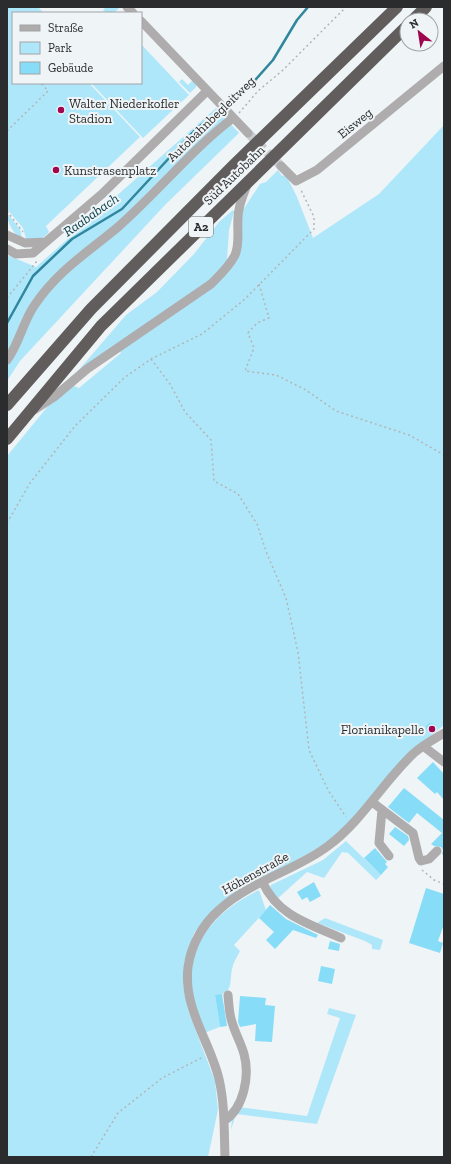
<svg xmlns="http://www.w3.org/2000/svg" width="451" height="1164" viewBox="0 0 451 1164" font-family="'Zilla Slab',serif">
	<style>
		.green { fill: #afe7fa }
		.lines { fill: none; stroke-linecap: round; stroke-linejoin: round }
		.stream { stroke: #30869d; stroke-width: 2.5 }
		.building { fill: #87dcf8 }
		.minor-tunnel { stroke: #c8ccce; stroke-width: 9; stroke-dasharray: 9 4.5; stroke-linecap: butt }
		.path { stroke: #b1b5b6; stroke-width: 1.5; stroke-dasharray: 2 3; stroke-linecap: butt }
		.minor { stroke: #aeacad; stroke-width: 9 }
		.highway { stroke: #615d5d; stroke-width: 12 }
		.poi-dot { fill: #9f064d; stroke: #eff4f6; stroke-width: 1.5 }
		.labels { text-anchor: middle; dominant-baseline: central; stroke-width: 4; stroke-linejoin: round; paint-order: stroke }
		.shield { fill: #eff4f6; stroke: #666869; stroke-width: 1 }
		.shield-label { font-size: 12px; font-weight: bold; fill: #2b2c2d }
		.poi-label { font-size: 13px; fill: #2b2c2d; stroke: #eff4f6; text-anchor: start }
		.street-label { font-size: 13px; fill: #2b2c2d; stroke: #eff4f6 }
		.water-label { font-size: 14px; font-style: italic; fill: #0c414f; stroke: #eff4f6 }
	</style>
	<rect width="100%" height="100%" fill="#eff4f6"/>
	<!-- green -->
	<path class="green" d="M7,7H38L44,13H13V83H89L140,137L46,226L49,232L43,238L27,242L23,228L7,209Z
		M106,7H120L114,13H106L103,10Z
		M141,44L189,95L143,138L91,83H141Z
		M182,79L188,85L193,80L196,83V87L190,93L179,82Z
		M216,108L239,133L165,205L20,361L7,381V255L36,267Z
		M444,125V725L414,750L340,835L217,906L194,933L184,963L183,985L188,1010L215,1081L218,1110L208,1157H7V456L67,383L79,388L121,353L120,351L237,259L243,210L260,184L266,182L278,170L282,176L286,175L297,197L313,238L379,194Z
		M233,210L234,212L229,230L227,260L216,276L71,379L126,315L157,292L194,254L219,222Z
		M7,213L20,229L23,242C15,234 7,225 7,213Z
		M346,841L381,875L376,880L348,853L342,852L324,878L307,872L276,900L270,888L271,885L323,860Z
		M259,890L266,910L234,945L240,951C237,957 233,963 232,969C229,985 234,992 215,996L220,1027L204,1033C200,1023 194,1010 192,999C185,944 213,913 259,890Z
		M325,918L383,940L380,950L372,949V945L365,941L317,923Z
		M329,1008L356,1015L317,1124L236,1114L231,1130L232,1118L238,1107L307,1116L340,1018L327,1014Z"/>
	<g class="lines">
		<!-- stream -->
		<path class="stream" d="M7,323L33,276L72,239L122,209L195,130L248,88L273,60L297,20L308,7"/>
	</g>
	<!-- building -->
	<path class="building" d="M426 728a5 5 0 1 1 10 0a5 5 0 1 1-10 0Z
		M433,762L444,774V800L437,792L435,794L417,778Z
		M404,788L444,820V856L442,854L443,850L441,847L434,846L431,844L442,833L417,813L409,823L388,807Z
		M395,827L408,836L409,840L404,846L389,834Z
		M375,848L387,862L385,864L388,867L381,875L364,858Z
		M314,882L321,896L310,902L307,897L302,900L297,892Z
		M426,888L444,894V924L438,941L443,943L440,953L409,943Z
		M270,905L286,919L318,935L316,938L293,930L275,949L266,940L274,932L259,918Z
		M330,941L340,944L339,951L328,949Z
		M321,966L335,969L332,984L318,981Z
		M222,994L227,1026L220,1027L215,995Z
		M240,996L266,998L265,1005L275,1006L272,1042L255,1041L256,1024L240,1027L238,1022Z"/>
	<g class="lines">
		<!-- minor-tunnel -->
		<path class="minor-tunnel" d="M248,133L281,166"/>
		<!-- path -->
		<path class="path" d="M239,113L258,91L283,70L346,7
			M7,131L48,91L41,83
			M7,211L23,232
			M259,284L269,318L257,323L248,333L254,348L245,371L276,375L306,390L336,411L409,435L444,455
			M7,298L37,261
			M151,359L170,384L185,412L211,440L214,481L238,494L257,524L267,554L286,598L298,652L309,750L328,790L346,817
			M7,523L30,483L75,426L124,378L151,359L202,334L245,299L314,229V217L300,188
			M422,870L434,880L444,884
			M91,1157L118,1113L162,1078L203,1057"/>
		<!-- minor -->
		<path class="minor" d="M127,7L133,13
			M141,21L248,133
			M281,166L296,181L317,170L444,66
			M7,235L25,243L46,242
			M7,249L16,254L33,253L47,241L102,194L207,91
			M7,360C19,344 23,322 34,306C57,271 87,253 118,227C158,192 191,150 233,118
			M34,410L54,397L87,369L211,284C220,275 229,267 235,255C240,244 237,230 238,218C238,206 243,195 247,185
			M423,746L444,762
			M372,802L413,833L419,858L421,861L429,859L437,851
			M382,810L379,843L389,856
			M263,883C278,916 310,924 341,938
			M224,1121C244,1108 250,1076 244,1054C241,1043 235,1033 232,1022C229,1014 229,1004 228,995
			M225,1157C224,1131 225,1105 219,1079C210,1041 183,1009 188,967C191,945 203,924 219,910C250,881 295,871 328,846C362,821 383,782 414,753C423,745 434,739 444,733"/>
		<!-- highway -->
		<path class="highway" d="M413,20L426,7
			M7,405L91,309L232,167L397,7
			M7,439L101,326L407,26"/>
	</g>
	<!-- markers -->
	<g class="poi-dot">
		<circle cx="61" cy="110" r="4"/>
		<circle cx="56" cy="170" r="4"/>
		<circle cx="432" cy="729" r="4"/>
	</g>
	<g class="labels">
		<!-- shield labels -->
		<rect class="shield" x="189" y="217" width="24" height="20" rx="3"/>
		<g class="shield-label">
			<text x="201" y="227">A2</text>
		</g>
		<!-- poi labels -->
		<g class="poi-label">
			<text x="69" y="103">Walter Niederkofler<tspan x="69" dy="15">Stadion</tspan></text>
			<text x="64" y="170">Kunstrasenplatz</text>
			<text x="424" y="729" text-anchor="end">Florianikapelle</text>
		</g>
		<!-- street labels -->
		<g class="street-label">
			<text transform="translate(211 119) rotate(-44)">Autobahnbegleitweg</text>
			<text transform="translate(355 123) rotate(-39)">Eisweg</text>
			<text transform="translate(234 175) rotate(-44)">Süd Autobahn</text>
			<text transform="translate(255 873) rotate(-29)">Höhenstraße</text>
		</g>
		<!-- water labels -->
		<g class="water-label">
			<text transform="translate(91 215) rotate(-35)">Raababach</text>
		</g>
	</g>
	<!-- border -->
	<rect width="451" height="1164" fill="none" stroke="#2b2c2d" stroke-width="16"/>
	<!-- legend -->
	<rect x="12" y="12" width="130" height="72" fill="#eff4f6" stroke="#a1a4a6"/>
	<rect x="20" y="25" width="20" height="6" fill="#aeacad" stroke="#a1a4a6"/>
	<text x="48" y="32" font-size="12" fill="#2b2c2d">Straße</text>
	<rect x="20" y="42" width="20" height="12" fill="#afe7fa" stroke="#a1a4a6"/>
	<text x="48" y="52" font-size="12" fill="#2b2c2d">Park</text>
	<rect x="20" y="62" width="20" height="12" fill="#87dcf8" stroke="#a1a4a6"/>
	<text x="48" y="72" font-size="12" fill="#2b2c2d">Gebäude</text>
	<!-- north arrow -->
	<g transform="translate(419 32) rotate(330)"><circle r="19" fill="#eff4f6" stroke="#a1a4a6"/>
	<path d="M0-3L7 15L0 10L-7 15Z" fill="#9f064d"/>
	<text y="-6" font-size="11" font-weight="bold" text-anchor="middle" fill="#2b2c2d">N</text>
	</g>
</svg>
